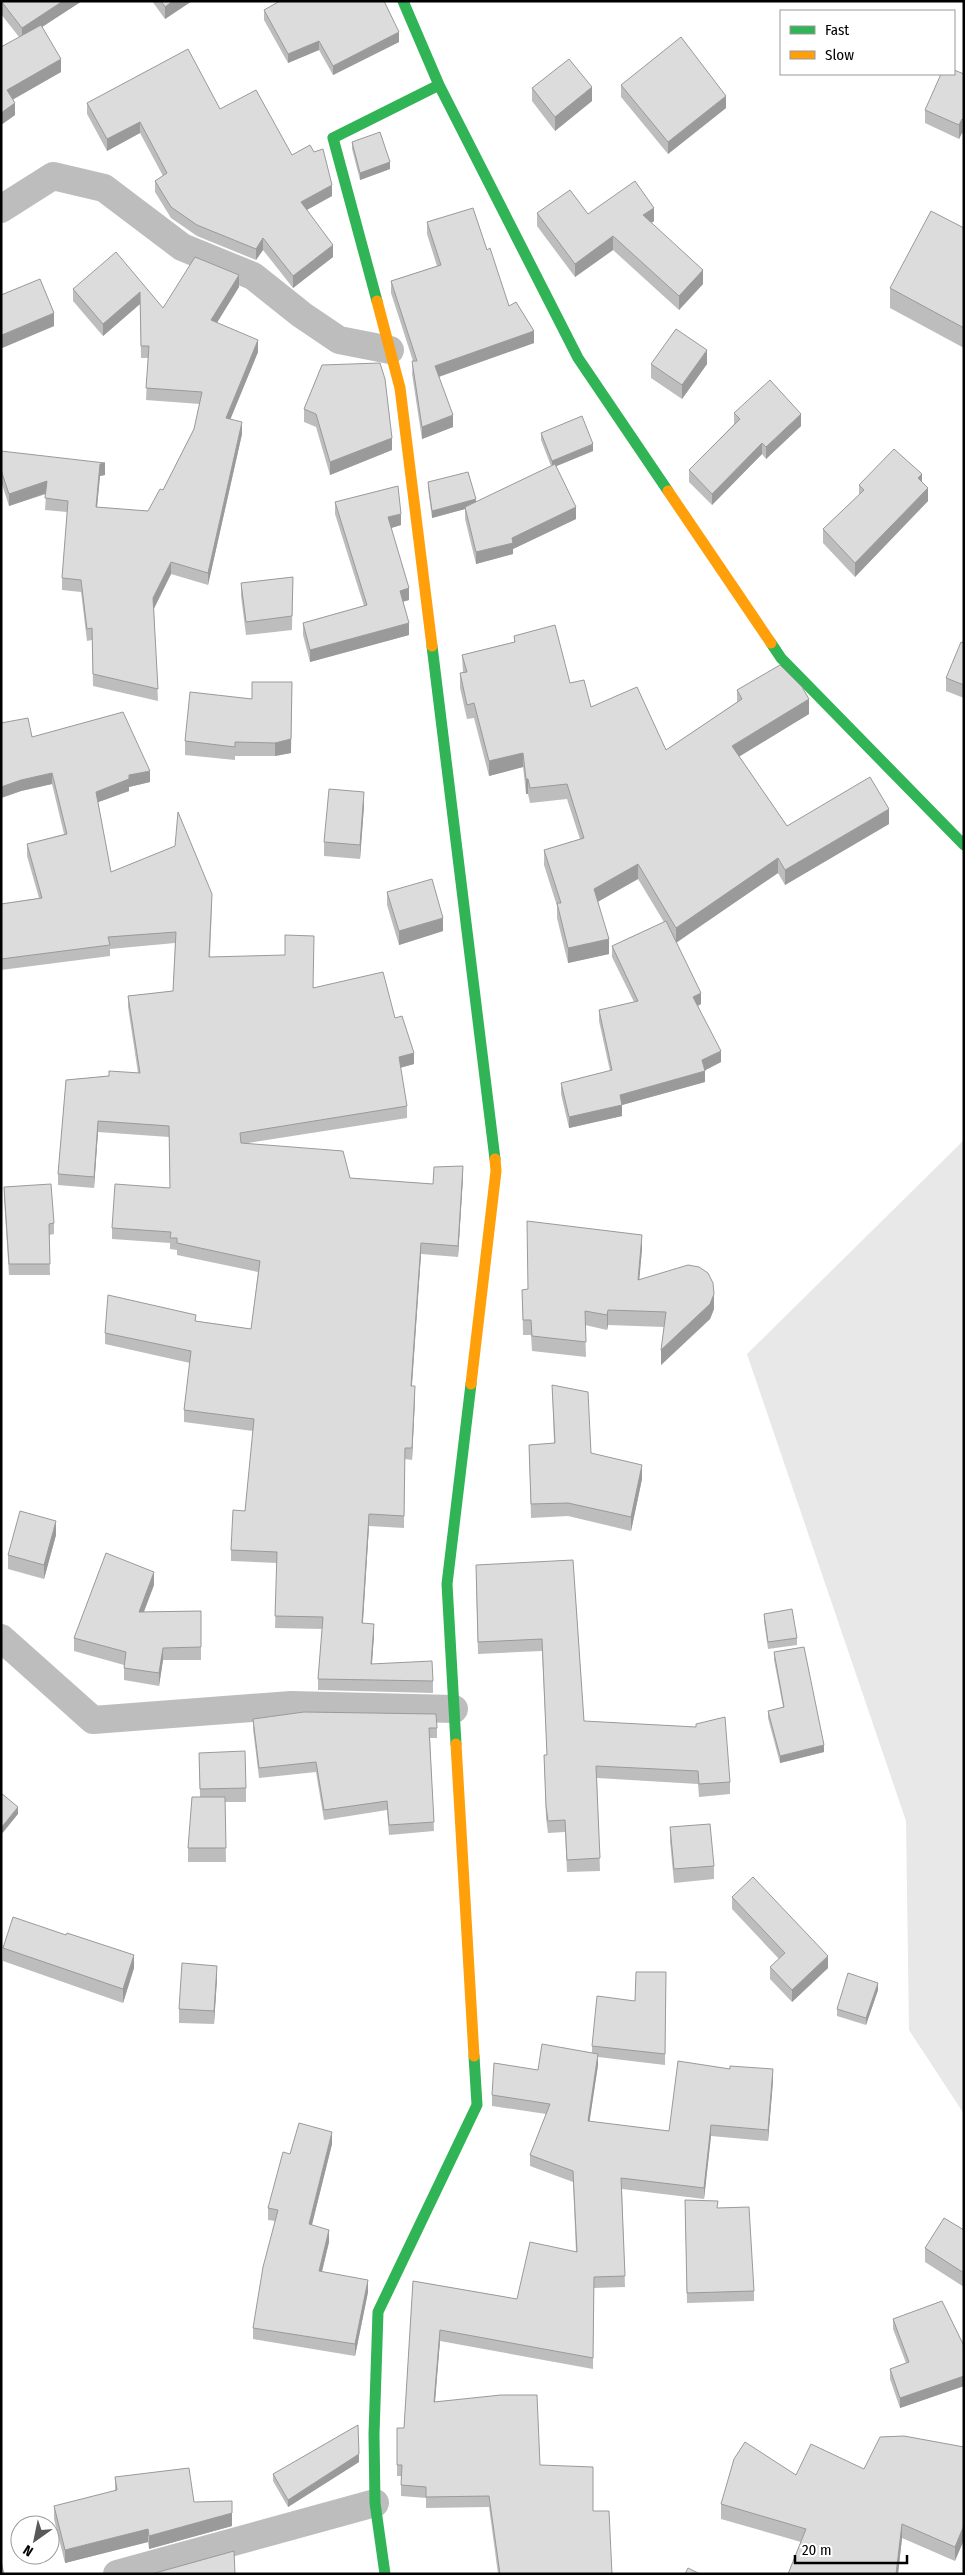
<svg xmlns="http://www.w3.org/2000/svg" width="965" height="2575" viewBox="0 0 965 2575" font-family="'Fira Sans Condensed',sans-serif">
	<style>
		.green { fill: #e8e8e8 }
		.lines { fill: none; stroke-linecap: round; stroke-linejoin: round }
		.street { stroke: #bdbdbd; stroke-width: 28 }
		.fast { stroke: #30b455; stroke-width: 11 }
		.slow { stroke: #ff9f0a; stroke-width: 11 }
		.wall { fill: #bdbdbd }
		.shaded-wall { fill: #9a9a9a }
		.building { fill: #dcdcdc; stroke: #9a9a9a }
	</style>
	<rect width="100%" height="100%" fill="#fff"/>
	<!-- green -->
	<path class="green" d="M964,1140V2114L909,2030L906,1821L747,1354Z"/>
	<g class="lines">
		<!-- street -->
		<path class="street" d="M1,209L53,176L104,188L182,247L253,276L302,315L339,340L390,350
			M1,1638L93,1720L291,1705L454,1709
			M117,2574L375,2503"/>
		<!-- fast -->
		<path class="fast" d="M439,85L578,358L668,491
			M377,301L333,138L439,85L403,1
			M771,643L781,658L964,845
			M432,646L495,1159
			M456,1744L447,1584L471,1384
			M385,2574L375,2503L374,2434L378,2312L477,2105L474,2056"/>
		<!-- slow -->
		<path class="slow" d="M377,301L400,388L432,646
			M668,491L771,643
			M471,1384L496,1171L495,1159
			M456,1744L474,2056"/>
	</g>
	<!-- wall -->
	<path class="wall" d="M1,1H82L42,27L61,72L13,99L15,115L1,125L19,37L1,14Z
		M152,1H192L165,19Z
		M264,10L399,42L333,75L319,50L288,63L264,20Z
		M964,74V134L962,133L959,139L925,123V110Z
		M621,85L726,108L668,154L621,97Z
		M532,88L592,101L555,131L532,101Z
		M87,103L220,109L292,155L332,196L307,210L333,257L293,288L263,250L256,260L197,236L171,218L155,192V181L163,176L140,133L107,151L87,114Z
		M352,142L390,169L360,180L352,149Z
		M537,213L588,214L654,221L651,223L703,284L679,310L613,250L575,277L537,226Z
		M427,222L487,250L509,306L534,343L439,377L453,427L422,439L412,374L413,361L391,293V281L437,266L427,234Z
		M964,228V348L890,308V288Z
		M239,287L217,323L258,352L230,419L242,434L208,585L171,574L154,609L158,701L93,686L92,640L87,641L81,592L62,590V578L67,512L45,510L46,494L9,506L1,481V451L105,475L100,476L97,507L148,511L163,490L194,429L200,404L146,400L148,358H141L140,304L103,336L73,301V289L163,308Z
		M1,295L54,326L2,348L1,346Z
		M651,364H707L682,399L651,378Z
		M322,365L392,450L330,475L316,427L304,422V409Z
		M734,413L801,426L766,459L762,454L712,505L689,482V470L734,424Z
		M541,433L593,451L556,466L576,519L513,549V554L476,564L465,519V509L432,518L428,489V482L476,502L551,466L541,440Z
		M922,482L928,501L855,577L823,543V529L859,495V485Z
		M335,502L401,525L391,528L409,600L403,602L409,635L310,662L303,635V623L364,606L335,514Z
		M293,577L292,630L246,635L241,596V583Z
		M514,636L570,683L591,707L666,750L737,702V690L809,714L739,756L787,826L889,824L785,885L778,873L676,942L701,1004L698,1006L721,1062L705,1070V1082L622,1105V1116L569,1128L561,1094V1083L610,1071L599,1021V1010L634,1002L612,957V946L664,922L638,879L597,902L609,954L568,963L557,918V906L544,865V850L580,839L567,799L530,803L528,794H526L523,767L489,776L474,718L467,719L460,688V673H463L462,655L514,642Z
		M964,643V698L946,691V678Z
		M252,699L291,753L275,756H235V760L185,755V741Z
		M1,723L32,737L150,782L129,787V791L98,802L111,872L212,905L210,957L314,988L395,1018L414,1064L400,1068L407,1106V1118L248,1143L350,1178L433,1184L463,1177L458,1257L421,1254L412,1386L415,1397L412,1460L405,1459L404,1528L369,1526L363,1623L374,1635L372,1664L433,1681V1693L318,1690V1679L322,1629L275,1628L277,1563L231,1561V1550L245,1511L253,1431L184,1422V1410L190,1363L105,1344V1333L196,1321L251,1329L258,1272L177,1255V1250L170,1249V1243L112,1239V1228L170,1188L169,1137L98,1132L94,1188L58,1185V1174L66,1080L138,1073L128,1007V996L173,991L175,943L110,949V956L1,970V904L39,898L27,856V844L64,834L52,784L21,791L1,798Z
		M364,806L360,859L324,856V842Z
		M387,892L443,931L399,945L387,905Z
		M4,1187L54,1223V1234L49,1235L50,1275H9L4,1198Z
		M642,1249L639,1279L714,1309L710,1319L661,1365L664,1327L608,1325L607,1330L585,1325L586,1357L532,1351L531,1335H523L522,1290L528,1289Z
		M552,1385L591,1453L642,1479L631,1531L568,1516L531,1518L529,1445L554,1443Z
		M56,1535L44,1579L8,1569V1555Z
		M573,1560L584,1721L730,1782V1794L699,1797L698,1784L597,1778L600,1871L567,1872L565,1832L548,1833L546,1818L544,1755H547L542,1651L478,1654L476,1577Z
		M154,1585L144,1612L201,1611V1660H163L159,1686L124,1680V1665L74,1651V1638Z
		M764,1614L797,1638V1645L768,1649L764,1621Z
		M774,1652L824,1752L780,1763L768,1718V1711L783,1707L774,1660Z
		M253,1719L437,1728V1738H430L434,1831L389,1835L387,1810L324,1820L316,1772L259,1778L253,1729Z
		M199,1753L246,1788V1802H225L226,1862H188V1848L200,1797Z
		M670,1827L714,1866V1879L674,1883L670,1841Z
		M732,1897L828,1968L792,2002L770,1979V1967L779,1959L732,1909Z
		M66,1935L134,1968L123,2003L3,1961V1948Z
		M666,1972L665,2065L598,2057V2065L589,2122L669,2131L773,2081L768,2141L711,2136L704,2199L622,2189L625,2287L594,2288L593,2369L440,2341L435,2402L540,2465L593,2511L612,2574H498L489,2507L426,2508V2498L401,2496V2476H397V2428H404L413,2281L517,2299L576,2252L573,2182L530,2166V2155L546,2114L492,2106V2095L538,2070L592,2053V2046L635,2001Z
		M217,1979L214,2024L179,2023V2009Z
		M878,1990L866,2025L837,2016V2009Z
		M332,2144L312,2225L329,2242L322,2272L368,2292L355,2356L253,2339V2328L275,2221L268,2220V2208L290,2154Z
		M685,2200L717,2208L754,2291V2301L687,2303Z
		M964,2230V2287L925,2262V2248Z
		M893,2319L964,2346V2386L900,2408L890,2379V2369L906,2363L893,2329Z
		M964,2447L955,2561L902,2538L898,2574H788L801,2542L721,2519V2504L796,2475L864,2469Z
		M359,2462L288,2507L273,2481V2474Z
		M115,2477L194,2502L232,2526L149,2549L148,2542L65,2563L54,2519V2506L115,2491Z"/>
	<!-- shaded-wall -->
	<path class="shaded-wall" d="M63,1H82L22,40V28Z
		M173,1H192L165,19V7Z
		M399,32V42L333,75V66Z
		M319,41V50L288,63V54Z
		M61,59V72L7,103V90Z
		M592,87V101L555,131V117Z
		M726,96V108L668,154V142Z
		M15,103V115L1,125V113Z
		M962,119V133L959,139V125Z
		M140,122V133L107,151V139Z
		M390,162V169L360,180V173Z
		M332,185V196L301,213V202Z
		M654,208V221L643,229V215Z
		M613,236V250L575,277V264Z
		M263,238V250L256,260V249Z
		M333,245V257L293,288V276Z
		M703,270V284L679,310V296Z
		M239,275V287L211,332V320Z
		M140,292V304L103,336V324Z
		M54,313V326L2,348V335Z
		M534,331V343L435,378V366Z
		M258,340V352L226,430V418Z
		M707,350V364L682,399V385Z
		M801,414V426L766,459V447Z
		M453,415V427L422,439V427Z
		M242,422V434L208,585V573Z
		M392,438V450L330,475V462Z
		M762,443V454L712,505V494Z
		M593,444V451L552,468V461Z
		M105,463V475L100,476L96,518V507L100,464Z
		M922,474V488L918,478Z
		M47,481V493L9,506V494Z
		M928,488V501L855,577V563Z
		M476,499V506L432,518V511Z
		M576,507V519L513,549V554L476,564V552L512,538Z
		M401,514V525L388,529V517Z
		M171,562V574L153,610V598Z
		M409,588V600L400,602V591Z
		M409,623V635L310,662V650Z
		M292,682L291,753L275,756V743Z
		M809,699V714L732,761V746Z
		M523,753V767L489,776V761Z
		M150,771V782L129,787V791L96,803V792L129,775Z
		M52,773V784L21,791L1,798V787L21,780Z
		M526,779H528V794H526Z
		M364,792V806L360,859V845Z
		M889,809V824L785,885V870Z
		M778,858V873L676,943V928Z
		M638,864V879L594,904V889Z
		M443,918V931L399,945V931Z
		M609,939V954L568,963V948Z
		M701,993V1004L693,1008V997Z
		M721,1051V1062L702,1072V1060Z
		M414,1053V1064L399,1068V1057Z
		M705,1071V1082L622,1105V1116L569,1128V1117L620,1095Z
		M98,1121V1132L94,1188V1177Z
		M463,1166V1177L458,1257V1246Z
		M642,1235V1249L638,1295V1280Z
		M421,1243V1254L411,1397V1386Z
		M714,1294V1309L710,1319L661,1365V1350Z
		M608,1310V1325L607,1330V1315Z
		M415,1386V1397L412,1460V1448Z
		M642,1465V1479L631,1531V1517Z
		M369,1514V1526L362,1634V1623Z
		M56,1521V1535L44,1579V1565Z
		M154,1572V1585L139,1624V1612Z
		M374,1624V1635L371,1675V1664Z
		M163,1648V1660L159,1686V1673Z
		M824,1745V1752L780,1763V1756Z
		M18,1807V1814L1,1835V1828Z
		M134,1955V1968L123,2003V1989Z
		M828,1956V1968L792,2002V1990Z
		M217,1966V1979L214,2024V2011Z
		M878,1983V1990L866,2025V2018Z
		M598,2054V2065L588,2132V2121Z
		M773,2069V2081L768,2141V2130Z
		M711,2125V2136L704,2199V2188Z
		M332,2132V2144L309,2236V2224Z
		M329,2230V2242L319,2283V2271Z
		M368,2280V2292L355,2356V2344Z
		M440,2330V2341L434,2413V2402Z
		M964,2376V2386L900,2408V2398Z
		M359,2454V2462L288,2507V2500Z
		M232,2513V2526L149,2549V2536Z
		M902,2524V2538L898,2574H896Z
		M964,2525V2540L955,2561V2547Z
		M148,2529V2542L65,2563V2550Z"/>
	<!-- building -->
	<path class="building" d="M1,1H63L22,28Z
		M161,1H173L165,7Z
		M280,1H384L399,32L333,66L319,41L288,54L264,10Z
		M41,25L61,59L7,90L15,103L1,113V47Z
		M681,37L726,96L668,142L621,85Z
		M188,49L220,109L256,90L292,155L310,145L314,152L323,149L332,185L301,202L333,245L293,276L263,238L256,249L197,225L171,207L155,181L167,173L140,122L107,139L87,103Z
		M569,59L592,87L555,117L532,88Z
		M954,70L964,74V120L962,119L959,125L925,110L941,74H954Z
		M380,132L390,162L360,173L352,142Z
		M635,181L654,208L643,215L703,270L679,296L613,236L575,264L537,213L570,190L588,214Z
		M473,208L487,250L490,248L509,306L516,302L534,331L435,366L453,415L422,427L412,361H417L391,281L441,265L427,222Z
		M931,211L964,228V328L890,288Z
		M116,252L163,308L195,257L239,275L211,320L258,340L226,418L242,422L208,573L171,562L153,598L158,689L93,674L92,628L87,629L81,580L62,578L68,501L45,498L47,481L9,494L1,470V451L105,463L100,464L96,507L148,511L160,489L163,490L194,429L202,392L146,388L149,346H141L140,292L103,324L73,289Z
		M40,279L54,313L2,335L1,332V295Z
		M676,329L707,350L682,385L651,364Z
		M380,363L385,379L392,438L330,462L316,414L304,409L322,365Z
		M770,380L801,414L766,447L762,443L712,494L689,470L740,419L734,413Z
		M582,416L593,444L552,461L541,433Z
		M894,449L922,474L918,478L928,488L855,563L823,529L864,490L859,485Z
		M555,464L576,507L512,538L513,543L476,552L465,507Z
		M468,472L476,499L432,511L428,482Z
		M398,486L401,514L388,517L409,588L400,591L409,623L310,650L303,623L367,605L335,502Z
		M293,577L292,616L246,622L241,583Z
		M555,625L570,683L584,680L591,707L637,687L666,750L742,699L737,690L780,665L802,687L809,699L732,746L787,826L870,777L889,809L785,870L778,858L676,928L638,864L594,889L609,939L568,948L557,903H561L544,850L584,838L567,784L530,788L528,779H526L523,753L489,761L474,703L467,705L460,673L467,672L462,655L515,642L514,636Z
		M961,642L964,643V685L946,678Z
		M252,682H292L291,739L275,743L235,742V747L185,741L190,692L252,699Z
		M123,712L150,771L129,775V779L96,792L111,872L175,846L178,812L212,894L209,957L285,955V935L314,936L313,988L383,972L395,1018L402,1016L414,1053L399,1057L407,1106L240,1133L241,1143L343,1151L350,1178L433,1184L434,1167L463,1166L458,1246L421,1243L411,1386H415L412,1448H405L404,1516L369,1514L362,1623L374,1624L371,1664L432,1661L433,1681L318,1679L323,1617L275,1616L277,1552L231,1550L233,1510L245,1511L254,1419L184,1410L191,1351L105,1333L108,1295L196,1315L195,1321L251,1329L260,1261L177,1243V1238H170L171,1232L112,1228L115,1184L170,1188L169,1126L98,1121L94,1177L58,1174L66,1080L109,1076V1071L140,1073L128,996L173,991L176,932L108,937L110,945L1,959V904L42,898L27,844L67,834L52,773L21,780L1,787V723L28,718L32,737Z
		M329,789L364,792L360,845L324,842Z
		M432,879L443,918L399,931L387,892Z
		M666,921L701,993L693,997L721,1051L702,1060L705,1071L620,1095L622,1105L569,1117L561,1083L612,1070L599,1010L638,1001L612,946Z
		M51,1184L54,1223L49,1224L50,1264H9L4,1187Z
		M527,1221L642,1235L638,1280L688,1265L699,1267L708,1273L713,1283L714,1294L710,1304L661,1350L666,1312L608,1310L607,1315L585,1311L586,1342L532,1336L531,1320H523L522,1290L528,1289Z
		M552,1385L588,1392L591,1453L642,1465L631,1517L568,1503L531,1504L529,1445L555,1443Z
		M20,1511L56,1521L44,1565L8,1555Z
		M106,1553L154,1572L139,1612L201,1611V1647L163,1648L159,1673L124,1668L126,1652L74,1638Z
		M573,1560L584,1721L696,1727V1724L725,1717L730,1782L699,1784L698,1771L596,1766L600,1858L567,1860L565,1820L548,1821L546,1806L544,1755H547L542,1639L478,1642L476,1565Z
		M792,1609L797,1638L768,1642L764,1614Z
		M804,1647L824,1745L780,1756L768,1711L784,1707L774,1652Z
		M304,1712L436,1714L437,1728H429L434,1822L389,1825L387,1801L324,1810L316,1762L259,1768L253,1719Z
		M245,1751L246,1788L200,1789L199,1753Z
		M1,1793L18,1807L1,1828Z
		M192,1797H225L226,1848H188Z
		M710,1824L714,1866L674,1869L670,1827Z
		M753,1877L828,1956L792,1990L770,1967L785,1953L732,1897Z
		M13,1917L66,1935L67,1933L134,1955L123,1989L3,1948Z
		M182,1963L217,1966L214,2011L179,2009Z
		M636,1972H666L665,2054L592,2046L597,1996L635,2001Z
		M848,1973L878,1983L866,2018L837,2009Z
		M542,2044L598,2054L588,2121L669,2131L678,2061L730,2069V2066L773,2069L768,2130L711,2125L704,2188L621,2178L625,2276L594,2277L593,2358L440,2330L434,2402L501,2395H537L540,2465L593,2467V2511H609L612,2574H500L489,2496L426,2497V2487L401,2485L402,2465H397V2428H404L413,2281L517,2299L530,2242L577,2252L573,2171L530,2155L550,2104L492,2095L494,2063L538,2070Z
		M299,2123L332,2132L309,2224L329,2230L319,2271L368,2280L355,2344L253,2328L263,2267L278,2210L268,2208L283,2152L290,2154Z
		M685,2200L718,2201L717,2208L749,2207L754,2291L687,2293Z
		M944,2218L964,2230V2273L925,2248Z
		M942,2301L964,2346V2376L900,2398L890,2369L909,2362L893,2319Z
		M358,2425L359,2454L288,2500L273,2474Z
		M904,2436L964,2447V2525L955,2547L902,2524L896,2574H788L806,2529L721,2504L734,2459L745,2442L796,2475L811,2444L864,2469L880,2437Z
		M189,2468L194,2502L232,2501V2513L149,2536L148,2529L65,2550L54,2506L117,2490L115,2477Z
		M234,2551L235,2574H155V2573Z
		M1,2562L4,2574H1Z
		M688,2568L700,2574H685Z"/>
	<!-- border -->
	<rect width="965" height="2575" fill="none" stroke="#000000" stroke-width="5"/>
	<!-- legend -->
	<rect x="780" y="10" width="175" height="65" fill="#ffffff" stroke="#999999"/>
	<rect x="790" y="26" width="25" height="8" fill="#30b455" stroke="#999999"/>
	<text x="825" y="35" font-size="15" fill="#000000">Fast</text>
	<rect x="790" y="51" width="25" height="8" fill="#ff9f0a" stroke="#999999"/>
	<text x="825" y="60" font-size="15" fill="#000000">Slow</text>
	<!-- north arrow -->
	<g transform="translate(35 2540) rotate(213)"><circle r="24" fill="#ffffff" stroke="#999999"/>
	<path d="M0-4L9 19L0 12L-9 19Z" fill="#595959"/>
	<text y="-8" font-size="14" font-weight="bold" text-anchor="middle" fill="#000000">N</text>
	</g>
	<!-- scale -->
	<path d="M795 2555v8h112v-8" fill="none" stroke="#000000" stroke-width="2.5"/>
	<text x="802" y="2555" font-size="15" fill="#000000" stroke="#ffffff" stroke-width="4" paint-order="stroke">20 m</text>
</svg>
